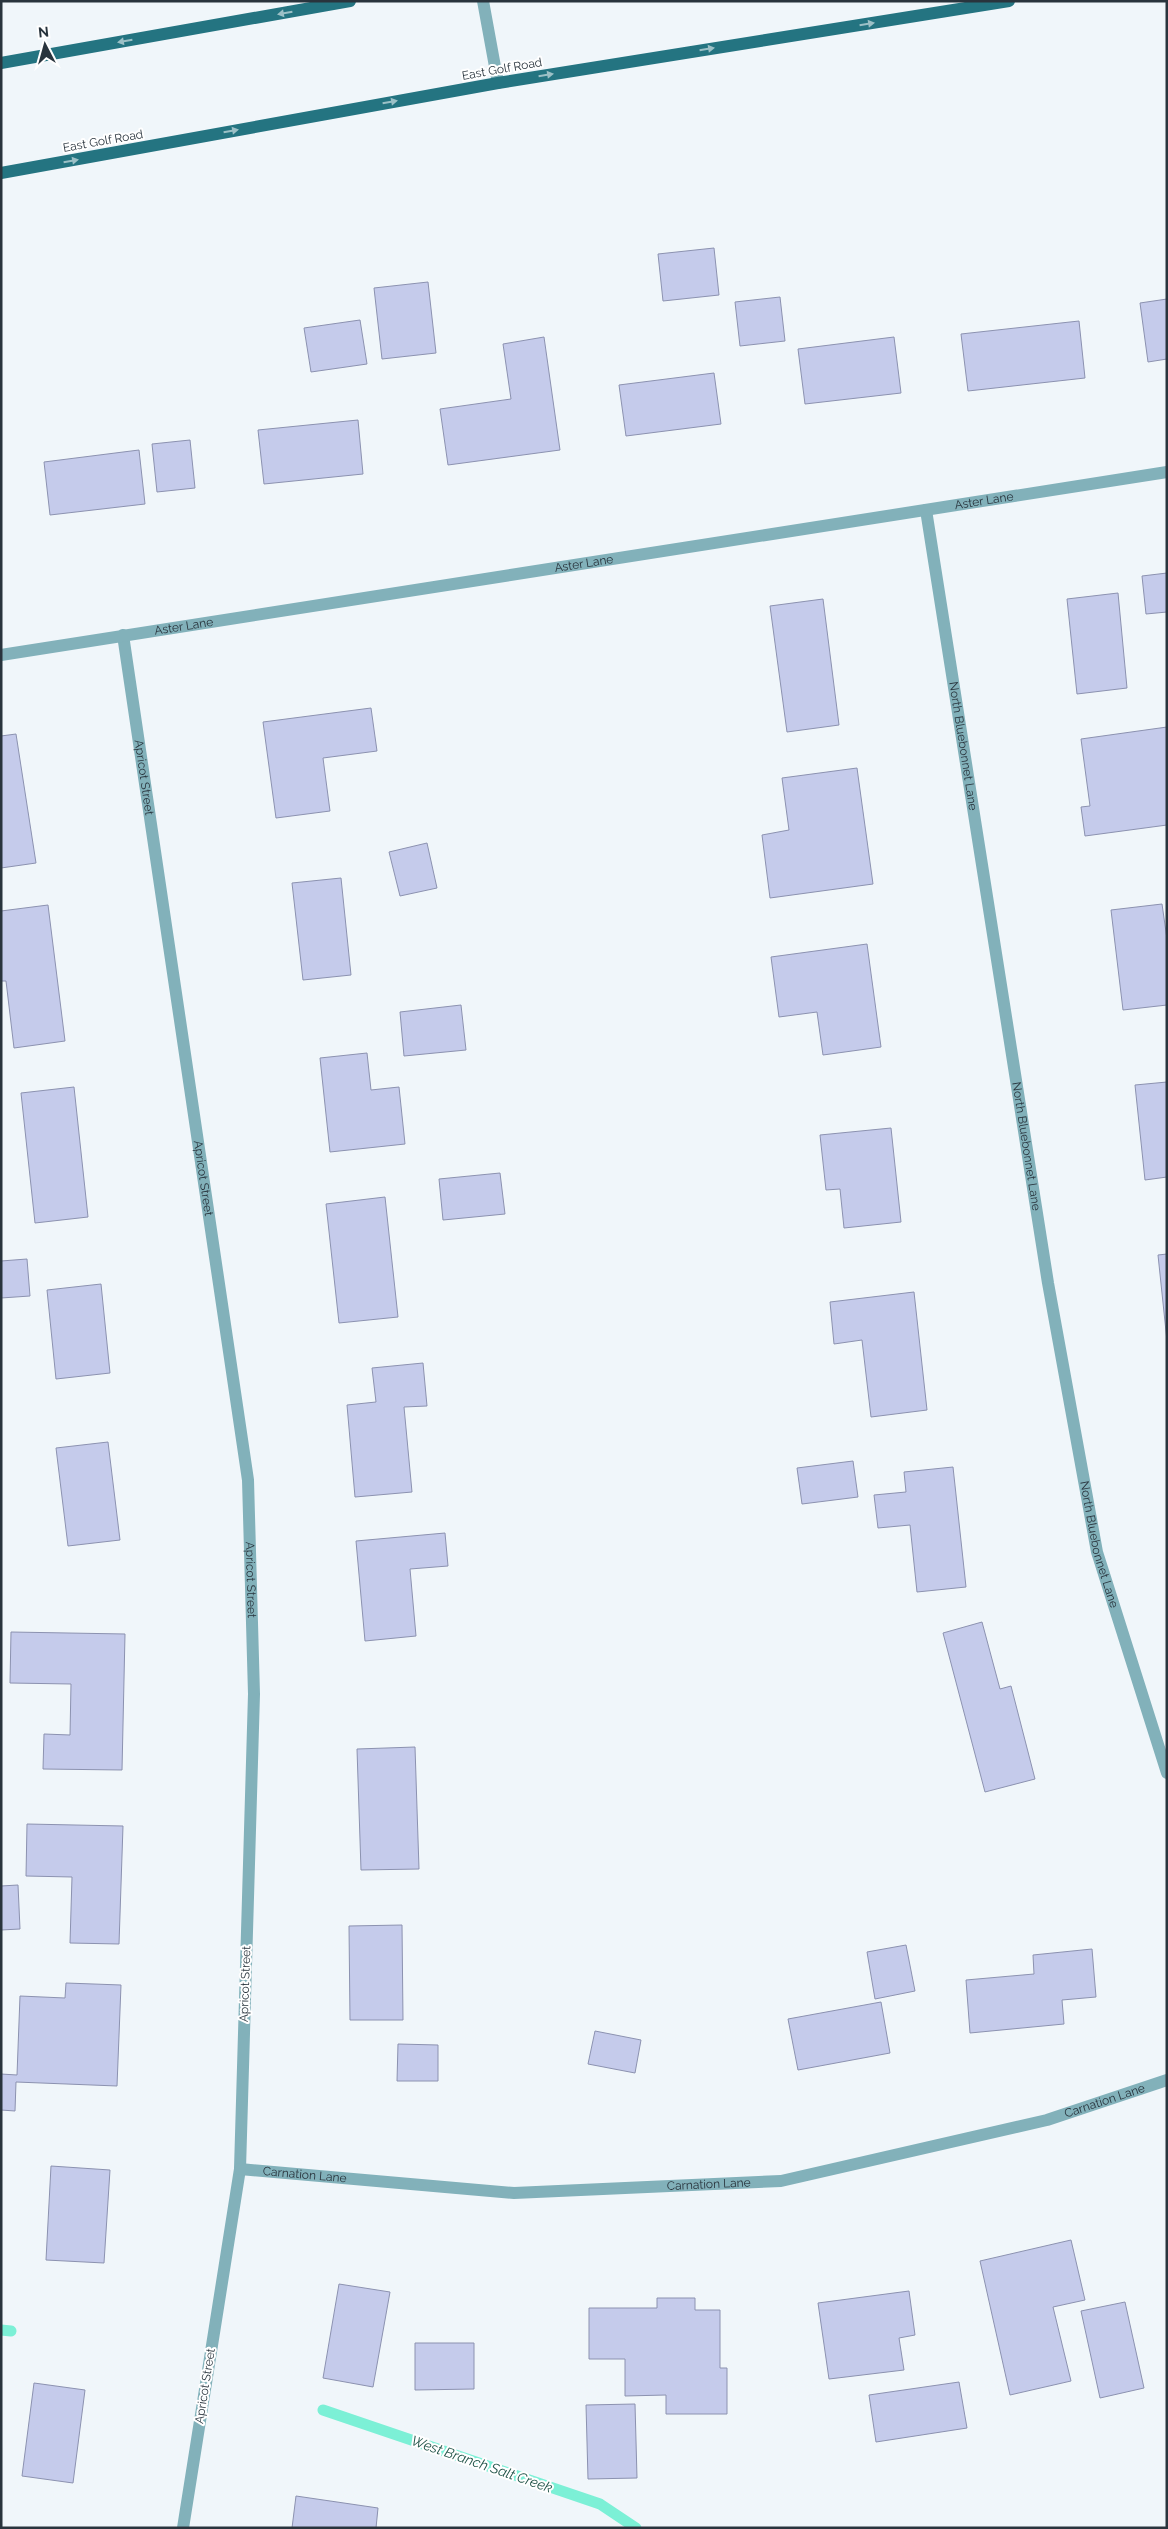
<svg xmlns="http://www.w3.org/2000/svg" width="1168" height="2529" viewBox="0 0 1168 2529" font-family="Raleway,sans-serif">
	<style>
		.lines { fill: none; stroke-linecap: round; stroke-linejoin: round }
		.stream { stroke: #7cf0d6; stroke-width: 11 }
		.building { fill: #c5cbeb; stroke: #8c92b0 }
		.street { stroke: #82b1ba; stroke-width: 12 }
		.primary { stroke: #247481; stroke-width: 12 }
		.oneway { fill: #9cc0c6 }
		.labels { text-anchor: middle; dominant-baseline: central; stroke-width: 4; stroke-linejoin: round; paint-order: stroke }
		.street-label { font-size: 12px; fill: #29343d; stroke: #fff }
		.water-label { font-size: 14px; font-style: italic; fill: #23554a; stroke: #fff }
	</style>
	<rect width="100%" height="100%" fill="#f0f6fa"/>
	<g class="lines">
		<!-- stream -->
		<path class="stream" d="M1,2330L11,2331
			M323,2410L600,2504L636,2528"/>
	</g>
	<!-- building -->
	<path class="building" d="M714,248L719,295L663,301L658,254Z
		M428,282L436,353L382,359L374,288Z
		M780,297L785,341L740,346L735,302Z
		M1167,299V359L1148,362L1140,303Z
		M360,320L367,364L311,372L304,328Z
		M1079,321L1085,378L968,391L961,334Z
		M544,337L560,450L448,465L440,409L511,399L503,344Z
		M894,337L901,393L805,404L798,349Z
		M714,373L721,424L626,436L619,385Z
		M358,420L363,474L264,484L258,430Z
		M190,440L195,488L157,492L152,444Z
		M139,450L145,504L50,515L44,462Z
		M1167,573V612L1146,614L1142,576Z
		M1118,593L1127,688L1077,694L1067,599Z
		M823,599L839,725L787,732L770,606Z
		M371,708L377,751L323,758L330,811L276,818L263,722Z
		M1167,727V825L1085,836L1081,807L1090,806L1081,739Z
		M16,734L36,863L1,868V736Z
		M857,768L873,884L770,898L762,835L789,830L782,778Z
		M427,843L437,888L400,896L389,852Z
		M341,878L351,975L303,980L292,883Z
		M1162,904L1167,939V1005L1123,1010L1111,910Z
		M48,905L65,1041L14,1048L6,981H1V911Z
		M867,944L881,1047L823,1055L817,1012L779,1017L771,957Z
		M461,1005L466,1050L404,1056L400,1012Z
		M367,1053L371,1090L399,1087L405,1144L330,1152L320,1058Z
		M1167,1082V1177L1145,1180L1135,1085Z
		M74,1087L88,1217L35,1223L21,1093Z
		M891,1128L901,1222L844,1228L840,1189L826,1190L820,1135Z
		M500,1173L505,1214L443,1220L439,1179Z
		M385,1197L398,1317L339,1323L326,1204Z
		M1167,1254V1341L1158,1255Z
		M27,1259L30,1296L1,1298V1261Z
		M101,1284L110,1373L56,1379L47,1290Z
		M914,1292L927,1410L871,1417L862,1340L834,1344L830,1302Z
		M423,1363L427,1406L404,1407L412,1492L355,1497L347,1405L376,1402L372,1368Z
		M108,1442L120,1540L68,1546L56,1448Z
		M853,1461L858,1497L802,1504L797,1468Z
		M953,1467L966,1587L917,1592L910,1525L878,1528L874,1495L906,1492L904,1472Z
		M445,1533L448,1566L410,1569L416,1636L365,1641L356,1541Z
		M982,1622L1000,1689L1011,1686L1035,1779L985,1792L943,1633Z
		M11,1632L125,1634L122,1770L43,1769L44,1734L70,1735L71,1684L10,1683Z
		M415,1747L419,1869L361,1870L357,1749Z
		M27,1824L123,1826L119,1944L70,1943L72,1877L26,1876Z
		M18,1885L20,1929L1,1930V1886Z
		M402,1925L403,2020H350L349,1926Z
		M906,1945L915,1991L875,1999L867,1952Z
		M1092,1949L1096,1997L1062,2000L1064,2024L970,2033L966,1980L1034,1974L1033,1955Z
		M66,1983L121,1985L117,2086L16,2082L15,2111L1,2110V2074L17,2075L20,1996L65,1998Z
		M881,2002L890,2053L798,2070L788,2019Z
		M595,2031L641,2040L635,2073L588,2064Z
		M398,2044L438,2045V2081H397Z
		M51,2166L110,2170L104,2263L46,2260Z
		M1071,2240L1085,2300L1053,2307L1071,2381L1010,2395L980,2261Z
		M339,2284L390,2292L373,2387L323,2378Z
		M909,2291L915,2335L899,2338L904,2370L829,2379L818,2303Z
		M657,2298H695V2310H720V2368H727V2414H666V2395L625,2396V2359H589V2308H657Z
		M1125,2302L1144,2388L1100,2398L1081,2311Z
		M415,2343H474V2389L415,2390Z
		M959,2382L967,2428L876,2442L869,2395Z
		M34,2383L85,2390L73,2483L22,2476Z
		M635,2404L637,2478L588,2479L586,2405Z
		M296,2496L378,2508L376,2528H292Z"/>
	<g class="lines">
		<!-- street -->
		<g class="street">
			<path d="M483,1L498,83"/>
			<path id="s1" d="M926,510L1048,1283L1097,1552L1167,1773"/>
			<path id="s2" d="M123,635L248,1480L254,1694L240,2169L183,2528"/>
			<path id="s3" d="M1,655L1167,472"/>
			<path id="s4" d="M240,2169L514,2193L781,2181L1047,2120L1167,2080"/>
		</g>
		<!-- primary -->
		<path class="primary" d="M1,63L350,1
			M1,173L498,83L1009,1"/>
	</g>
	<!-- one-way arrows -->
	<defs><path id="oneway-solid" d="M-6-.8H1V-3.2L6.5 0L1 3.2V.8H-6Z" transform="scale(1.25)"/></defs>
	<g class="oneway">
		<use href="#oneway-solid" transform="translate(285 13) rotate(170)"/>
		<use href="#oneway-solid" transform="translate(867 24) rotate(-9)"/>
		<use href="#oneway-solid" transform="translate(125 41) rotate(170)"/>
		<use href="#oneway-solid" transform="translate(707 49) rotate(-9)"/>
		<use href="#oneway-solid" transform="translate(546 75) rotate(-9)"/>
		<use href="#oneway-solid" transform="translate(390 102) rotate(-10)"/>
		<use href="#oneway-solid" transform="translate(231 131) rotate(-10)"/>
		<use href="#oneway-solid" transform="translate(71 161) rotate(-10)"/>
	</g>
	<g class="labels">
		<!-- street labels -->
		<g class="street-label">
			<text transform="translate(502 69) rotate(-10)">East Golf Road</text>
			<text transform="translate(103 141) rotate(-10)">East Golf Road</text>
			<text stroke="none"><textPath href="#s3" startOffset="995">Aster Lane</textPath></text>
			<text stroke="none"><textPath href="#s3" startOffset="590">Aster Lane</textPath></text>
			<text stroke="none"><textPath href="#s3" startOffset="185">Aster Lane</textPath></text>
			<text stroke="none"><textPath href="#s1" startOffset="239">North Bluebonnet Lane</textPath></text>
			<text stroke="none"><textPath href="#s2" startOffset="144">Apricot Street</textPath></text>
			<text stroke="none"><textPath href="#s1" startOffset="644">North Bluebonnet Lane</textPath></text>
			<text stroke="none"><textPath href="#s2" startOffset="549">Apricot Street</textPath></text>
			<text stroke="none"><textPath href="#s1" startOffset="1049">North Bluebonnet Lane</textPath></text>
			<text stroke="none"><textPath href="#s2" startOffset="954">Apricot Street</textPath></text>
			<text transform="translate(245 1984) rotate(-88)">Apricot Street</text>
			<text stroke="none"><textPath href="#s4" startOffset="876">Carnation Lane</textPath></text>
			<text stroke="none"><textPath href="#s4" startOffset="65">Carnation Lane</textPath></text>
			<text stroke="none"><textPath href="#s4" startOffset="470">Carnation Lane</textPath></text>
			<text transform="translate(205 2386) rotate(-81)">Apricot Street</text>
		</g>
		<!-- water labels -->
		<g class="water-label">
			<text transform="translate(482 2464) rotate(19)">West Branch Salt Creek</text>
		</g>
	</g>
	<!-- border -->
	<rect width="1168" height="2529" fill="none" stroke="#29343d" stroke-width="5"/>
	<!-- north arrow -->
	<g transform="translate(45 45) rotate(354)" stroke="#ffffff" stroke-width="4" paint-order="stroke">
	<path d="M0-4L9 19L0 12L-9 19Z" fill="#29343d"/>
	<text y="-8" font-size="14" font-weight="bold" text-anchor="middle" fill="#29343d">N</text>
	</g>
</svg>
